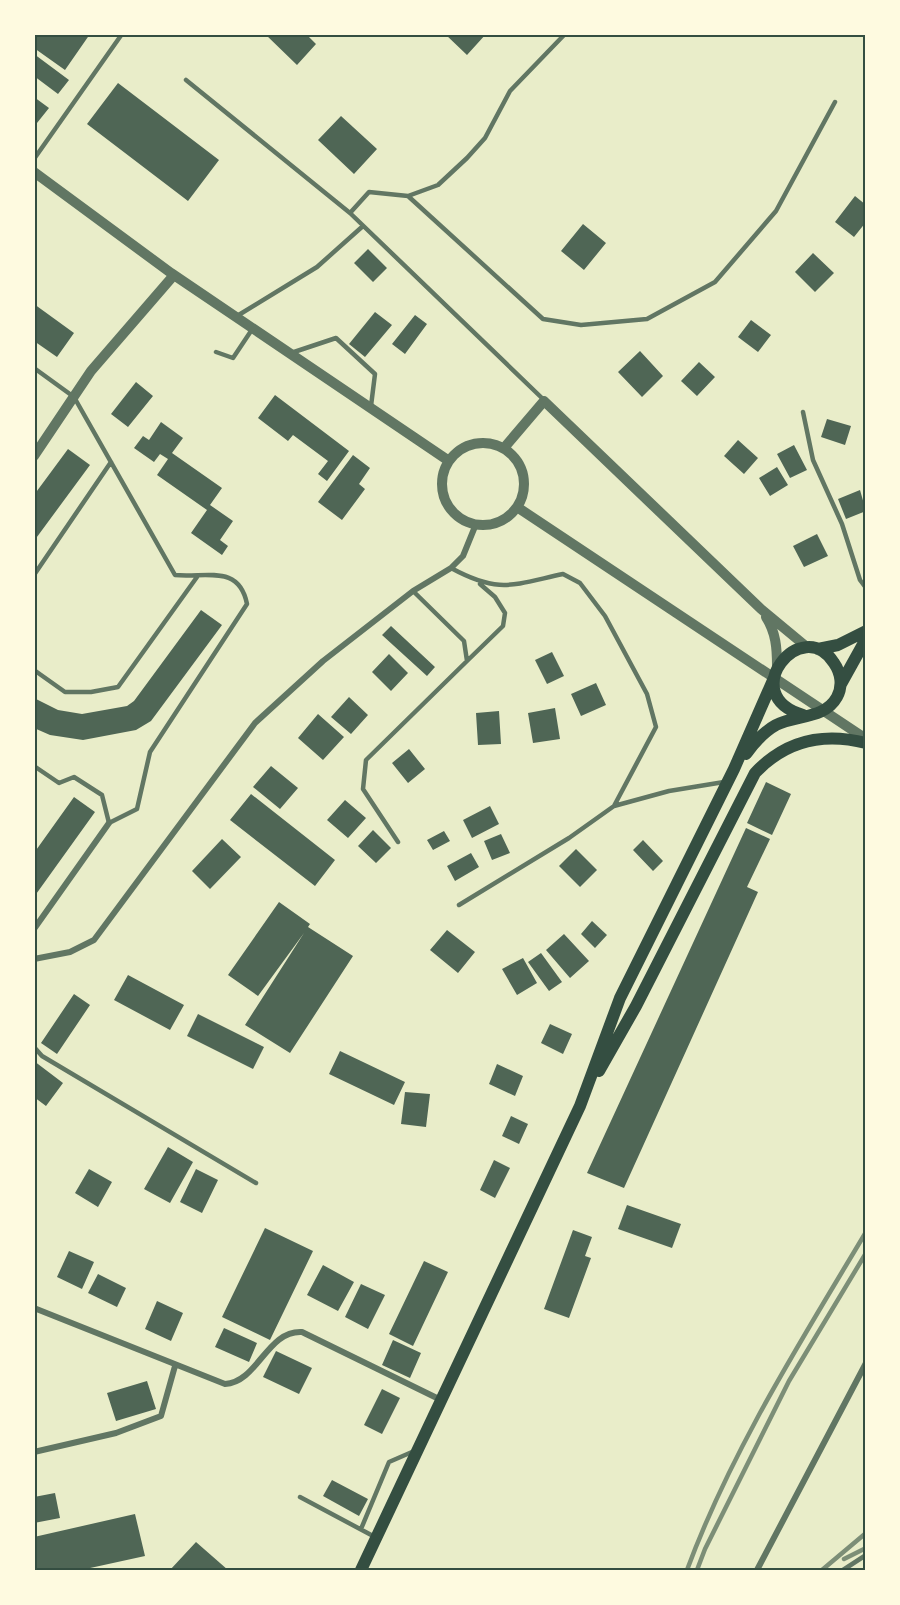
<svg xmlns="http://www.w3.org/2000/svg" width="900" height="1605" viewBox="0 0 900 1605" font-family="Lato,sans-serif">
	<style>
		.building { fill: #4f6655 }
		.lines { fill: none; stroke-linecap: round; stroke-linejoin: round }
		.service { stroke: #617663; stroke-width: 4.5 }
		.minor { stroke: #617663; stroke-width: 6 }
		.tertiary { stroke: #617663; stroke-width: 10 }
		.secondary { stroke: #344e41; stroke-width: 12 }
		.rail { stroke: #7c8e77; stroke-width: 4.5 }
		.neatline { fill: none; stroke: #344e41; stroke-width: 2 }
	</style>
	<rect width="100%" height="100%" fill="#e9edc9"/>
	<!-- building -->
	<path class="building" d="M34,34H90L65,70L34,48Z
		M265,34H306L316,44L297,65Z
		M445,34H486L467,55Z
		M34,54L69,80L58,94L34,76Z
		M118,83L219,160L188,201L87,124Z
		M34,97L49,108L37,123L34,121Z
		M341,116L377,149L354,174L318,140Z
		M855,196L866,205V222L854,237L835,222Z
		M583,224L606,243L584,270L561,251Z
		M368,249L387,268L373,282L354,263Z
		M813,253L834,273L815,292L795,272Z
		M34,304L74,333L57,357L34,341Z
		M375,312L392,325L365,357L349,344Z
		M415,315L427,324L405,354L392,344Z
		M751,320L771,335L758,352L738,337Z
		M640,351L663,376L642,397L618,372Z
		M699,362L715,377L697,396L681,381Z
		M136,382L153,396L128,427L111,414Z
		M275,395L349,451L327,481L318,474L328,461L293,435L288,441L258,418Z
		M827,419L851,426L845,445L821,437Z
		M161,422L183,438L172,453L222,488L210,505L233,521L220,540L228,546L222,555L191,533L207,510L157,475L168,459L160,454L154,462L134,448L143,436L149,440Z
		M738,440L758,458L744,474L724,456Z
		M794,445L807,470L790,478L777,454Z
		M68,449L90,465L34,541V495Z
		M353,455L370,468L359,484L365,489L342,520L318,502Z
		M777,467L788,485L770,496L759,478Z
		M860,490L866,511L846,519L838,499Z
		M817,534L828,556L804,567L793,546Z
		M201,610L222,625L151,721L136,730L83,740L50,735L34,728V698L58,710L82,714L127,706L134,701Z
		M391,626L435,667L427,676L382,635Z
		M552,652L564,676L547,684L535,660Z
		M389,654L408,673L391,691L372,672Z
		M596,683L606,705L581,716L571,694Z
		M349,697L368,715L351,734L331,717Z
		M555,708L560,739L533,743L528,713Z
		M499,711L501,744L478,745L476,713Z
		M318,714L344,737L323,760L298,738Z
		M409,749L425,769L408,783L392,763Z
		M271,766L298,788L280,809L253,787Z
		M766,782L791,794L772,835L747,823Z
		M251,794L335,860L315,886L230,820Z
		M74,797L95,812L34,897V853Z
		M345,800L366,818L348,838L327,820Z
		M490,806L499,824L472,838L463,820Z
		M746,828L770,839L747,887L758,892L624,1188L587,1173Z
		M373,830L391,848L376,863L358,846Z
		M444,831L450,841L433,850L427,840Z
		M501,834L510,853L492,860L484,841Z
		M222,839L241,857L210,889L192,871Z
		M643,840L663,861L653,871L633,850Z
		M576,849L597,870L580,887L559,866Z
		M471,853L479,867L455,881L447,866Z
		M279,902L310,924L308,927L353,956L290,1053L245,1025L304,933L258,996L228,975Z
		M592,921L607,935L595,948L581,934Z
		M447,930L475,952L458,973L430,950Z
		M564,934L589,961L570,978L546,950Z
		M541,953L562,982L549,991L528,962Z
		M523,958L537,983L517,995L502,969Z
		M128,975L184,1005L170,1030L114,1000Z
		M74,994L90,1005L57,1054L41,1043Z
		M198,1014L264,1047L253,1069L187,1036Z
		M550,1024L572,1034L563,1054L541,1043Z
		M340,1051L405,1082L394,1105L329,1074Z
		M34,1061L63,1083L46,1106L34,1097Z
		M497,1064L523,1076L515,1096L489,1084Z
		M405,1092L430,1094L426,1127L401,1124Z
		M511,1116L528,1124L519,1144L502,1136Z
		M168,1147L193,1162L170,1203L144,1189Z
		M494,1160L510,1168L495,1198L480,1190Z
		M89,1169L112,1182L98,1207L75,1193Z
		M196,1169L218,1180L202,1213L180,1202Z
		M627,1205L681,1224L672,1248L618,1229Z
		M265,1228L313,1251L270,1340L222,1317Z
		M573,1230L592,1237L585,1256L591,1258L569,1318L544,1309Z
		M69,1251L94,1262L82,1289L57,1277Z
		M424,1261L448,1272L413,1346L389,1334Z
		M323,1265L354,1282L338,1311L307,1295Z
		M98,1274L126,1288L117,1307L88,1293Z
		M361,1284L385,1295L368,1329L345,1317Z
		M157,1301L183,1313L171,1341L145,1329Z
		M224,1328L257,1343L249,1362L215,1347Z
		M393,1340L421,1353L410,1378L382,1365Z
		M276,1351L312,1368L299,1394L263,1377Z
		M147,1381L156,1409L116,1421L107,1393Z
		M382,1389L400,1398L382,1434L364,1425Z
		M332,1480L368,1499L359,1516L323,1496Z
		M55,1493L60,1518L34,1523V1497Z
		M135,1514L145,1556L81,1570H34V1537Z
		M196,1542L228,1570H170Z"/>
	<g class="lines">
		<!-- service -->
		<path class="service" d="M186,80L350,213L544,400
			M34,159L122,34
			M408,196L438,185L467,158L485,138L510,91L565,34
			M350,213L369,192L408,196L543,319L581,325L647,319L715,282L776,211L835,102
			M237,316L317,267L363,226
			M216,352L233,358L253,328
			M291,353L336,338L375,374L371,406
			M34,368L74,397L175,575C206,578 239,564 247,604L150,752L137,809L109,823L102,795L74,777L59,783L34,766
			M803,412L813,460L842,524L860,580L866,588
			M451,568C499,594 512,585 563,574L580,583L605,616L647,694L656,727L614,806
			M34,575L111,462
			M467,661L503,626L505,613L495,597L480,584
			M34,670L65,692H91L118,687L197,577
			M398,842L363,789L366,760L467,661L464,641L413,591
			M459,905L569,838L614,806L669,791L724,782
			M34,1047L42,1056L256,1183
			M300,1497L375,1537
			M361,1529L389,1462L412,1452
			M843,1570L866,1555"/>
		<!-- minor -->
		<path class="minor" d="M34,929L109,823
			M34,959L70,952L94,940L255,723L323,661L413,591L451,568L463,556L476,524
			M34,1308L225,1384C258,1382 267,1330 302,1332L441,1400
			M34,1452L116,1433L161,1416L175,1366
			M757,1570L866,1363"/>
		<!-- tertiary -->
		<path class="tertiary" d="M34,172L171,273L449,461
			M442 484a41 41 0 1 1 82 0a41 41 0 1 1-82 0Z
			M504,448L544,401L761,609L808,648
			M34,456L91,371L174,275
			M517,507L866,739
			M766,617C776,633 777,648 777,666"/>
		<!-- secondary -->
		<path class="secondary" d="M818,649L838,645L866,631
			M841,684L866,639
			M746,754C754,743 765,731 776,725C796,715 825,719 837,697C843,686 841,673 834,663C802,613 735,695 803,715
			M599,1071L636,1006L755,773C785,741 823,732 866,743
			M361,1570L580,1106L620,998L734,769L774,678"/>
		<!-- rail -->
		<path class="rail" d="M844,1559L866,1548
			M687,1570C731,1451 801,1341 866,1232
			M697,1570L705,1549L789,1381L866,1253
			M822,1570L866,1533"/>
	</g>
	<!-- border -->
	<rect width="900" height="1605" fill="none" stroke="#fefae0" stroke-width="72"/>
	<rect x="36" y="36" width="828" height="1533" class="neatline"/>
</svg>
